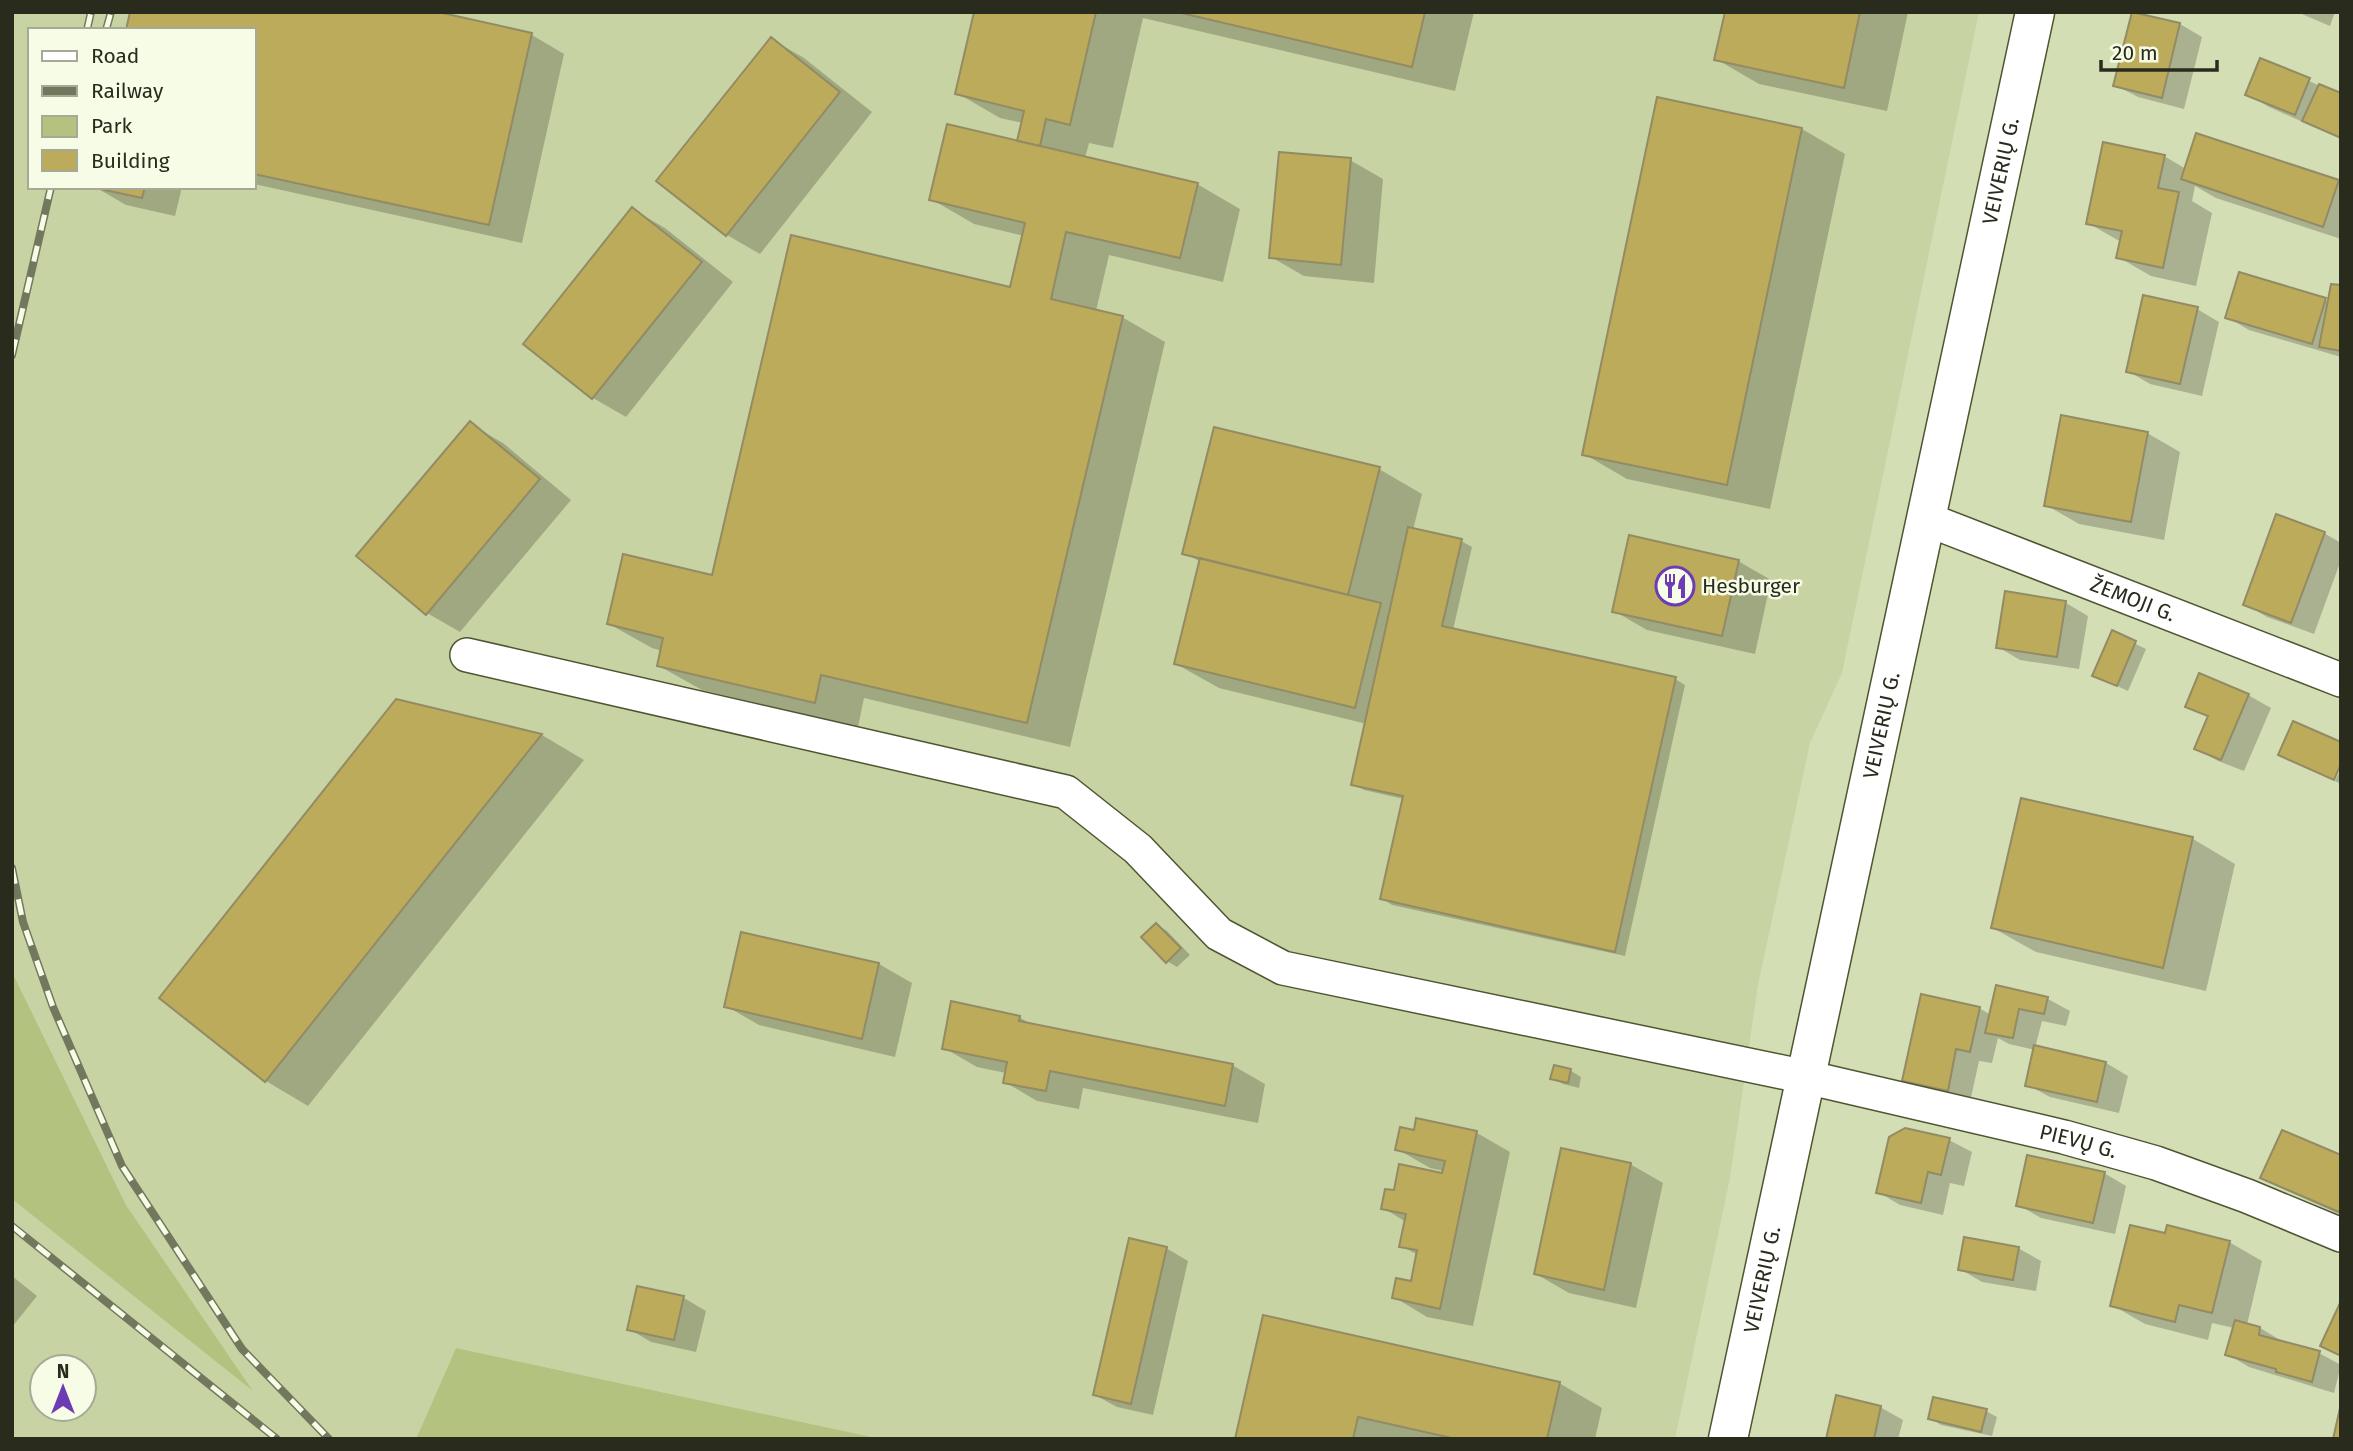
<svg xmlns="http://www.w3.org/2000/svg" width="2353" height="1451" viewBox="0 0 2353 1451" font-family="'Fira Sans',sans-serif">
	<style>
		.built { fill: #c8d3a3; fill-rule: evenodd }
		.green { fill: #b4c280 }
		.shadow { fill: #0003 }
		.building { fill: #bcab5b; stroke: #928b64; stroke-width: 2 }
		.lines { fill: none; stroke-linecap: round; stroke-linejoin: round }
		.street-casing { stroke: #4d5531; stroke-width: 36 }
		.primary-casing { stroke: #4d5531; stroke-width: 41 }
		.street { stroke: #fff; stroke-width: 33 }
		.primary { stroke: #fff; stroke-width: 38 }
		.rail-casing { stroke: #72785e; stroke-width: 8 }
		.rail { stroke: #f7fce7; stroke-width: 5; stroke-dasharray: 16; stroke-linecap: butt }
		.labels { text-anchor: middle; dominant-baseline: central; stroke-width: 5; stroke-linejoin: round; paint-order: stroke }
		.street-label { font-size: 21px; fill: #292c1d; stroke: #f7fce7 }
		.poi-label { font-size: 21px; fill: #292c1d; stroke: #f7fce7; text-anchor: start }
	</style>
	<rect width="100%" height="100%" fill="#d4deb5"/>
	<!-- built -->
	<path class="built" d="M12,12H1979L1842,673L1810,743L1758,985L1730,1178L1675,1439H881L456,1348L416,1439H12V1199L251,1388L126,1205L12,972ZM30,30H254V187H30ZM42,1367H84V1409H42Z"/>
	<!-- green -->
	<path class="green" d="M12,972L126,1205L253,1391L12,1199Z
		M456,1348L881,1439H416Z"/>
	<!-- shadow -->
	<path class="shadow" d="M976,12H1474L1455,91L1143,18L1113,148L1089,143L1085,158L1197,184L1240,209L1223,282L1109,255L1096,311L1122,317L1165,342L1070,747L864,698L858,727L702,690L659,666L662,651L652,648L609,624L713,577L1011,289L1024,236L974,224L931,199L1018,143L1023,123L1000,118L957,93Z
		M1726,12H1908L1887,111L1759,84L1716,59Z
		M2297,12H2335L2330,26Z
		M2180,24L2202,37L2184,109L2138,97L2115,85Z
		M254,30L532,35L564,54L522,243L254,184Z
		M771,39L804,58L872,112L760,254L727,235Z
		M2261,60L2341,95V139L2269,107L2247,94Z
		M1802,129L1845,154L1770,509L1627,479L1584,454Z
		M2164,156L2186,169L2338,182L2341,183V239L2216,198L2195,186L2192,201L2212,213L2196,286L2151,276L2118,257L2121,242L2088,223Z
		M1350,160L1383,179L1374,283L1304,276L1271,257Z
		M95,187H182L175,216L126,205Z
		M632,209L665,228L733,282L626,417L593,398L525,344Z
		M2240,274L2329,302L2341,287V357L2249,330L2227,317Z
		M2197,309L2219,322L2202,396L2150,384L2128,371Z
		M470,424L503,443L571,500L460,632L427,613Z
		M2147,433L2180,452L2164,540L2079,524L2046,505Z
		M1379,469L1422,494L1413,530L1461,541L1472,547L1453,630L1675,679L1685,685L1625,956L1392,905L1382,898L1404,799L1364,790L1353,784L1367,724L1219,688L1176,664L1201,562L1184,553Z
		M2324,533L2341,543V560L2314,634L2267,617L2245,604Z
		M1738,561L1771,580L1755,654L1647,630L1614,611Z
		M2007,593L2066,603L2088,616L2079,669L2020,660L1998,647Z
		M2113,633L2146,649L2128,691L2094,675Z
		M2248,695L2271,708L2244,771L2218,761L2196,748L2209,718L2187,706Z
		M397,701L542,735L584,760L308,1106L266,1081Z
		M2280,754L2341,760L2332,780Z
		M2341,769V784L2335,781Z
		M2023,800L2193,839L2235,864L2206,991L2036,952L1993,928Z
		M1157,925L1167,931L1190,955L1177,967L1167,961Z
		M743,934L879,964L912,983L895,1057L759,1025L726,1006Z
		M2048,999L2070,1011L2066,1026L2042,1021L2035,1048L2106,1063L2128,1076L2119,1113L2050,1097L2027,1085L2035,1050L2009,1044L1998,1038L1992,1063L1979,1061L1970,1102L1926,1093L1904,1080L1979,1008L1991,1015Z
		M1019,1017L1034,1026L1232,1065L1265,1084L1258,1123L1083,1088L1079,1109L1037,1101L1005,1082L1006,1073L977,1067L944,1048Z
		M1555,1067L1571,1071L1581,1077L1579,1088L1563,1084L1552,1078Z
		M1417,1120L1477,1133L1510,1152L1473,1326L1427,1317L1394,1297L1412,1283L1418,1255L1401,1246L1406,1222L1383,1208L1395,1192L1443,1175L1444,1171L1430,1168L1397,1149L1415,1132Z
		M1949,1140L1972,1152L1964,1186L1950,1183L1943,1215L1900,1205L1878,1192Z
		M2341,1157V1215L2285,1190L2263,1177Z
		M1630,1164L1663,1183L1636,1308L1569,1293L1536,1274Z
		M2104,1173L2126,1186L2115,1234L2041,1218L2018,1205Z
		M2166,1235L2229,1242L2262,1261L2247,1325L2260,1328L2282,1341L2319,1353L2341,1365L2334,1393L2249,1367L2227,1354L2234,1328L2212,1323L2208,1340L2145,1324L2112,1305Z
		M1166,1248L1188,1261L1153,1415L1117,1407L1095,1395Z
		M2018,1248L2041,1261L2036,1291L1982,1282L1960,1269Z
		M12,1276L37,1296L12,1327Z
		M638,1288L684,1298L706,1311L696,1352L651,1342L629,1329Z
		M1265,1317L1559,1383L1602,1408L1595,1439H1237Z
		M1880,1407L1903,1420L1898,1439H1827Z
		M1986,1411L1997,1417L1992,1436L1941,1425L1930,1418Z"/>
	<!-- building -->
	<path class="building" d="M130,12H438L532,33L489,225L254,174V30H126Z
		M974,12H1096L1070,125L1046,119L1040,146L1017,141L1024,111L955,94Z
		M1177,12H1425L1412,67Z
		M1725,12H1860L1844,88L1714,60Z
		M2132,12L2180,23L2162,98L2113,86Z
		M771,37L840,92L726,236L656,181Z
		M2260,58L2310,78L2295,115L2245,95Z
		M2319,84L2341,93V138L2302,121Z
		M1657,97L1802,128L1727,485L1582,455Z
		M947,124L1198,183L1180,258L1066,232L1051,299L1123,316L1027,723L821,675L815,703L657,666L663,638L607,624L623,554L712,575L791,235L1010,287L1025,223L929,200Z
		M2196,133L2339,180L2323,227L2181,179Z
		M2103,142L2165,155L2158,188L2179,192L2163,268L2116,258L2122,231L2086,224Z
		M1279,152L1351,158L1341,265L1269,258Z
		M91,187H145L142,198Z
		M632,207L702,262L592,399L523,344Z
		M2239,272L2326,298L2312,344L2225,318Z
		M2331,284L2341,285V351L2319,347Z
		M2143,295L2198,307L2180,384L2126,372Z
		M2061,415L2148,432L2131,522L2044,506Z
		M470,421L540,479L426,615L356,556Z
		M1214,427L1380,467L1348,595L1182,554Z
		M2276,514L2325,532L2291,623L2243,605Z
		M1408,527L1462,539L1442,626L1676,677L1615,952L1380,899L1403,796L1351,785Z
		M1629,535L1739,560L1722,636L1612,612Z
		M1200,558L1381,603L1355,708L1174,664Z
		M2005,591L2066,601L2057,657L1996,648Z
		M2112,630L2136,641L2117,686L2092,676Z
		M2199,673L2249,694L2221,760L2194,749L2208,716L2185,707Z
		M396,699L542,734L265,1082L159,998Z
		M2293,721L2341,742V764L2334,780L2278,755Z
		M2021,798L2193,837L2163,968L1991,928Z
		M1156,923L1181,948L1166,963L1141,937Z
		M741,932L879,963L862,1039L724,1007Z
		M1996,985L2048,997L2044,1014L2019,1009L2013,1038L1985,1033Z
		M1921,994L1980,1007L1970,1052L1956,1049L1948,1091L1902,1081Z
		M951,1001L1020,1016L1019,1021L1233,1064L1225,1106L1050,1071L1046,1091L1003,1083L1007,1062L942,1049Z
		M2034,1045L2106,1062L2097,1102L2025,1086Z
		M1554,1065L1571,1069L1568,1083L1550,1079Z
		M1416,1118L1477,1131L1440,1309L1392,1298L1396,1278L1411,1281L1417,1250L1399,1247L1406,1214L1381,1209L1385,1189L1394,1190L1399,1164L1442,1173L1445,1161L1395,1150L1400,1127L1414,1130Z
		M1905,1128L1950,1138L1941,1175L1928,1172L1921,1203L1876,1193L1889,1137Z
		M2282,1130L2341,1155V1208L2339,1212L2260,1178Z
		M1561,1148L1631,1163L1604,1290L1534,1274Z
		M2027,1155L2105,1172L2093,1223L2016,1206Z
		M2130,1225L2165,1233L2167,1225L2230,1241L2212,1313L2179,1305L2175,1322L2110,1306Z
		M1964,1237L2019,1247L2013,1280L1958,1270Z
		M1129,1238L1167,1247L1131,1404L1093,1395Z
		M637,1286L684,1296L674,1340L627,1330Z
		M2341,1301V1356L2320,1346Z
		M1263,1315L1560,1382L1547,1439H1456L1358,1417L1353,1439H1235Z
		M2235,1320L2260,1327L2259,1335L2320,1351L2312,1382L2276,1372V1369L2225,1355Z
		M1836,1395L1881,1406L1874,1439H1826Z
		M1933,1397L1987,1409L1981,1432L1928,1419Z
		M2340,1408L2341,1439H2333Z"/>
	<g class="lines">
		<defs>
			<g id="street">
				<path id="s1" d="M1926,519L2341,680"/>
				<path id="s2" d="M467,655L1066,792L1138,849L1219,934L1283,968L1806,1077L2064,1137L2156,1163L2247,1196L2341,1235"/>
			</g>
			<g id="primary">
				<path id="s3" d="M1728,1439L2035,12"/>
			</g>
		</defs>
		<!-- street casing -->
		<use href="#street" class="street-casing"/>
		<!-- primary casing -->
		<use href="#primary" class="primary-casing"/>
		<!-- street -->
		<use href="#street" class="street"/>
		<!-- primary -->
		<use href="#primary" class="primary"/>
		<defs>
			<path id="rail" d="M87,30L91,12
				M106,30L111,12
				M12,355L51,187
				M12,868L23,922L53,1007L122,1166L242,1349L329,1439
				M12,1226L277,1439"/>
		</defs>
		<!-- rail casing -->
		<use href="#rail" class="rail-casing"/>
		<!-- rail -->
		<use href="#rail" class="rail"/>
	</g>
	<!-- icons -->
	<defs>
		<symbol id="restaurant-ring" viewBox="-11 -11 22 22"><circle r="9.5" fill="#f7fce7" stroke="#6d3cb4" stroke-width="1.5"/><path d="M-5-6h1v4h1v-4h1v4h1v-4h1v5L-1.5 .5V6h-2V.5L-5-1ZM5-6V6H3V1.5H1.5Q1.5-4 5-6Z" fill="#6d3cb4"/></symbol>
	</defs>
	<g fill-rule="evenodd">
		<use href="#restaurant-ring" x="1653" y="564" width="44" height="44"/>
	</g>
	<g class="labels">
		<!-- street labels -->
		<g class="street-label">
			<text stroke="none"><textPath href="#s3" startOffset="1297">VEIVERIŲ G.</textPath></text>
			<text stroke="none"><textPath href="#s1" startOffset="222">ŽEMOJI G.</textPath></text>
			<text stroke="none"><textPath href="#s3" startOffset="730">VEIVERIŲ G.</textPath></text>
			<text stroke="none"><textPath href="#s2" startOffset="1710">PIEVŲ G.</textPath></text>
			<text stroke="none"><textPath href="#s3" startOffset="163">VEIVERIŲ G.</textPath></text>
		</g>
		<!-- poi labels -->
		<g class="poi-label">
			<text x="1702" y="586">Hesburger</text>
		</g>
	</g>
	<!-- border -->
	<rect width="2353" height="1451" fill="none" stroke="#292c1d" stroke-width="28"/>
	<!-- legend -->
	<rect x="28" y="28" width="228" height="161" fill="#f7fce7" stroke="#a5a996" stroke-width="2"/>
	<rect x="42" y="51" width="35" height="10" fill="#ffffff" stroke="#a5a996" stroke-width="2"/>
	<text x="91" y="63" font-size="21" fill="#292c1d">Road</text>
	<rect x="42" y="86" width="35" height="10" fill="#72785e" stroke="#a5a996" stroke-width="2"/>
	<text x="91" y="98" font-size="21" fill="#292c1d">Railway</text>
	<rect x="42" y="116" width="35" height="21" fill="#b4c280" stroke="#a5a996" stroke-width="2"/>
	<text x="91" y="133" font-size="21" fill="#292c1d">Park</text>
	<rect x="42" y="150" width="35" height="21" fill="#bcab5b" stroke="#a5a996" stroke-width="2"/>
	<text x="91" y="168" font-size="21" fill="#292c1d">Building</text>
	<!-- north arrow -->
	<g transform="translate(63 1388)"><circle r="33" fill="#f7fce7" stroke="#a5a996" stroke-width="2"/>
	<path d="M0-5L12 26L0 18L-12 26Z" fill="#6d3cb4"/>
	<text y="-10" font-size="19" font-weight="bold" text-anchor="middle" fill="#292c1d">N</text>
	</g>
	<!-- scale -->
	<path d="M2101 60v10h116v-10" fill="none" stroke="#292c1d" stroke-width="3.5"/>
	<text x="2112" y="60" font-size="21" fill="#292c1d" stroke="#f7fce7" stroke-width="5" paint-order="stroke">20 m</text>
</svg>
